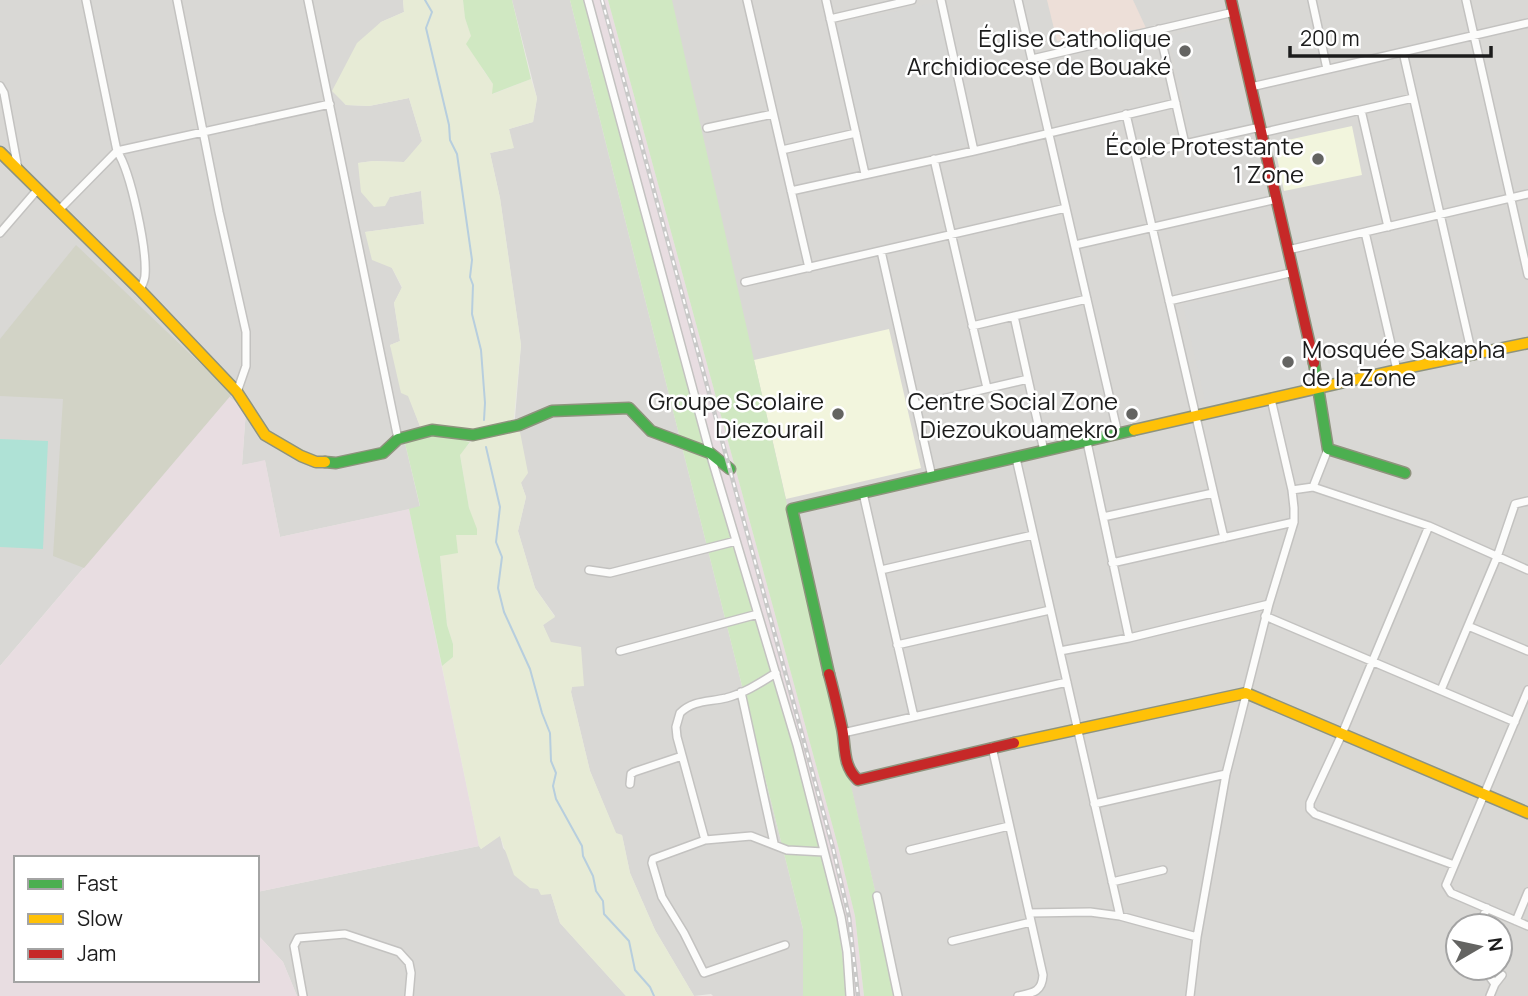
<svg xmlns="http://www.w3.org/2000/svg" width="1528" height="996" viewBox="0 0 1528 996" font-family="Manrope,sans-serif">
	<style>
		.residential { fill: #d9d8d5; fill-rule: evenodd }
		.commercial { fill: #eddfd8 }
		.industrial { fill: #e8dde1 }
		.education { fill: #f2f5dd }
		.religious { fill: #d8d8d6 }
		.construction { fill: #d2d3c6 }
		.farmland { fill: #e7ebd6 }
		.grass { fill: #d0e8c2 }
		.pitch { fill: #afe2d6 }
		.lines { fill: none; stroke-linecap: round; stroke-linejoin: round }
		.stream { stroke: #b7cede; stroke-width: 2 }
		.street-casing { stroke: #c3c2c0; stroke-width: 10 }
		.fast-casing { stroke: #8e937d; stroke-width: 13 }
		.slow-casing { stroke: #8e937d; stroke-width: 13 }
		.jam-casing { stroke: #8e937d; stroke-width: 13 }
		.street { stroke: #fcfcfb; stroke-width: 7 }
		.fast { stroke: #4caf50; stroke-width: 10 }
		.slow { stroke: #ffc107; stroke-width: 10 }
		.jam { stroke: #c62828; stroke-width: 10 }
		.rail-casing { stroke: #c9c9c8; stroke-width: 4.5 }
		.rail { stroke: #fff; stroke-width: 2; stroke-dasharray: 5; stroke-linecap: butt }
		.poi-dot { fill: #646462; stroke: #fff; stroke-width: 2.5 }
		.labels { text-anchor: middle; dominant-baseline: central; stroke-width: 5; stroke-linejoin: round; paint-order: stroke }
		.poi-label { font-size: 24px; fill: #1c1c1c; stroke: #fff; text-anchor: end }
	</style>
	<rect width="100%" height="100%" fill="#eae9e4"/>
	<!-- residential -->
	<path class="residential" d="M0,0H403L404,12L381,22L348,62L333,90L346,105L369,106L409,98L422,141L414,152L404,162L373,161L358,163L390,197L421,191L424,224L365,232L392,268L402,288L394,303L400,341L390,345L421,429L405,443L420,507L280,537L265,461L242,465L246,410L229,397L0,666Z
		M512,0H570L803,929V996H713L711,994L694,996L655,930L630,873L622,835L616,834L590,771L571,692L572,686H584L550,642L543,625L555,616L535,588L518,531L526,497L521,483L514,430L521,345L500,198L490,153L513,148L509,129L533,122L537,98Z
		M670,0H1528V996H899ZM1458,926H1500V968H1458Z
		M500,835L503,848L538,889L551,894L560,923L626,996H297L283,962L257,934V892L479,846L481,849Z"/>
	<!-- commercial -->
	<path class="commercial" d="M1047,0H1133L1146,28L1057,41Z"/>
	<!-- industrial -->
	<path class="industrial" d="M591,0H608L838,846L855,916L864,996H847L838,919L822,851Z
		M229,397L246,410L242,465L265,460L280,537L409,509L479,846L257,892V858H16V980H257V934L283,962L297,996H0V666Z"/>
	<!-- education -->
	<path class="education" d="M1352,126L1362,175L1284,191L1274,143Z
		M889,329L921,468L786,499L754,360Z"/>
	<!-- religious -->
	<path class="religious" d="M936,2L969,145L868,169L835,25Z
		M1227,22L1251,124L1192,138L1168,36Z
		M1288,281L1308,374L1301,389L1207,409L1183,305Z"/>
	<!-- construction -->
	<path class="construction" d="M76,245L232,394L84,568L53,556L63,399L0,396V339Z"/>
	<!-- farmland -->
	<path class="farmland" d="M403,0H463L465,18L483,70L493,84V94L531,79L537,98L533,122L509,129L514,148L490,153L500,198L521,345L514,417L509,426L474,433L421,429L408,396L401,393L390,345L400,341L394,303L402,287L392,268L372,260L365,232L424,224L421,191L390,197L385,206L374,207L361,192L358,163L373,161L404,162L422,141L409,98L369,106L346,105L332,91L357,43L381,22L404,12Z
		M514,430L520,432L528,473L521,483L526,497L518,531L535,588L555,617L543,625L551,642L581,647L584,686L572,687L571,692L590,771L616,833L622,835L630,873L655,930L694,996H626L560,923L551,894L541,895L538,889L530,888L514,875L500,836L481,849L479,846L442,666L453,657V644L447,625L440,555L457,553L455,535L477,534L469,508L460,454L471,442Z"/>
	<!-- grass -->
	<path class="grass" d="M463,0H512L531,79L492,94L493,84L466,44L471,36L465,18Z
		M570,0H591L822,851L838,919L847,996H803V929Z
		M608,0H672L899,996H864L855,916L838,846Z
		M432,433L470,442L460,455L469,508L477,529V535H456L458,553L440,556L447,625L453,644V657L442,666L409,509L420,506L405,443Z"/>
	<!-- pitch -->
	<path class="pitch" d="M0,439L48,441L43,549L0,547Z"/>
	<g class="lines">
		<!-- stream -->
		<path class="stream" d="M425,0L432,12L426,28L449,125L450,140L457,154L472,260L470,277L473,285L472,314L481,350L485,403L484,420
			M486,447L500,507L496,542L502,557L498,588L504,612L530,669L542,713L550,733L551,761L556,773L553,786L556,799L582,846L583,856L593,876L596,891L603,901L604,914L629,941L635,970L650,987L654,996"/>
		<defs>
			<path id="street" d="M86,0L117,151C131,172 147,249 145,275C145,280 142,285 140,290
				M177,0L219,212L246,332V366L237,392
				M308,0L398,439
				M588,0L710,453L797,745L841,917L847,952L850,996
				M747,0L809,268
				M826,0L865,174
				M941,0L974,151
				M1018,0L1118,434
				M1312,0L1327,69
				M1466,0L1528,275
				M830,19L912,0
				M1159,29L1185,144
				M1403,52L1472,354
				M1032,59L1234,12
				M0,86L4,93L18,169
				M1251,87L1528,23
				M1361,110L1388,227
				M1126,114L1224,538
				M707,128L773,114
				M1261,133L1413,98
				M782,150L856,133
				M1136,155L1260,127
				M934,159L987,388
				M791,191L974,151L1176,103
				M60,209L117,151L330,104
				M1365,232L1397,370
				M0,233L38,189
				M1075,245L1277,199
				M1288,250L1528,194
				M881,251L932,477
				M745,282L1066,208
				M1169,301L1294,272
				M1014,316L1044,451
				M972,326L1087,299
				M916,405L1028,379
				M1087,442L1129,638
				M1016,458L1120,916
				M1313,487L1328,449
				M1292,490L1313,487L1429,526L1528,570
				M863,493L914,717
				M1103,517L1213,493
				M1429,526L1342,734L1310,803V809L1315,814L1454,865
				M1112,563L1294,522
				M589,570L610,573L736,541
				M881,570L1033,535
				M1265,616L1515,722
				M1468,626L1528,651
				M897,645L1050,610
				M620,651L758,614
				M1060,651L1129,638L1269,604
				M1441,690L1497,557L1515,504L1528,501
				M1528,690L1446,885L1451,893L1528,926
				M741,692L774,843
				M843,733L1067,682
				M992,747L1043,975C1042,992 1033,993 1018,996
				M630,784L631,774L634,772L682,756
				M1094,804L1226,774
				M705,840L677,737L676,727L680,713C693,700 709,702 726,698C745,693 760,683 776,673
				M910,850L1009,826
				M1112,882L1163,870
				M877,896L898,996
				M1029,913L1090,912L1120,916L1197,937
				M1516,921L1528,892
				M1479,926L1487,908
				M952,941L1031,922
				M785,945L704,973L684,933L662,897L652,863L653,859L705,840L751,836L787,850L824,852
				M1483,968L1495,984
				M303,996L294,946L298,938L345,934L399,952L409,963L411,973L409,996
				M1190,996L1197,937L1226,774L1269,604L1294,522V508L1292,490L1271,399
				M1490,996L1495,984L1502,975"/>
			<path id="fast" d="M1314,363L1328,449L1405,473
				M325,462L336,463L383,453L398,439L432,430L473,435L519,425L552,411L629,408L651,431L710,453L730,469
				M829,674L792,509L1134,430"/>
			<path id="slow" d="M0,152L140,290L237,392L265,435L301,456L316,462H325
				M1134,430L1397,370L1528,343
				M1014,743L1246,693L1528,813"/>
			<path id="jam" d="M1231,0L1314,363
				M829,674C834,692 838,710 842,728C846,747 842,765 858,780L1014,743"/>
		</defs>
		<!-- street casing -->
		<use href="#street" class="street-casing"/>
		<!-- fast casing -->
		<use href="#fast" class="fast-casing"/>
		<!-- slow casing -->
		<use href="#slow" class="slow-casing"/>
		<!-- jam casing -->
		<use href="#jam" class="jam-casing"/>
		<!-- street -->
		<use href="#street" class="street"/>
		<!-- fast -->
		<use href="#fast" class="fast"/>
		<!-- slow -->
		<use href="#slow" class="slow"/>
		<!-- jam -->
		<use href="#jam" class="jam"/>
		<defs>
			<path id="rail" d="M602,0L833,848L849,917L858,996"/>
		</defs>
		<!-- rail casing -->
		<use href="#rail" class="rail-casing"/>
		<!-- rail -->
		<use href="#rail" class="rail"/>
	</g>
	<!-- markers -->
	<g class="poi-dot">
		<circle cx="1185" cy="51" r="7"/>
		<circle cx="1318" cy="159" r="7"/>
		<circle cx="1288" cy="362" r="7"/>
		<circle cx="838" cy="414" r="7"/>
		<circle cx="1132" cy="414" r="7"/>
	</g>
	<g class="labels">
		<!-- poi labels -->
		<g class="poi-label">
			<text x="1171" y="37">Église Catholique<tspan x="1171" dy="28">Archidiocese de Bouaké</tspan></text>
			<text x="1304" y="145">École Protestante<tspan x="1304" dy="28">1 Zone</tspan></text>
			<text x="1302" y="348" text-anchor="start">Mosquée Sakapha<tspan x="1302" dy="28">de la Zone</tspan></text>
			<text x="824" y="400">Groupe Scolaire<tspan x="824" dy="28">Diezourail</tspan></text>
			<text x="1118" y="400">Centre Social Zone<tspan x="1118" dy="28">Diezoukouamekro</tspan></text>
		</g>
	</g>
	<!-- legend -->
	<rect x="14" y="856" width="245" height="126" fill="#ffffff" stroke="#a4a4a4" stroke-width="2"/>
	<rect x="28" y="879" width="35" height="10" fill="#4caf50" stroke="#a4a4a4" stroke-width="2"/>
	<text x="77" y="891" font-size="21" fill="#1c1c1c">Fast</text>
	<rect x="28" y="914" width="35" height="10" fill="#ffc107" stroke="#a4a4a4" stroke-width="2"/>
	<text x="77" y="926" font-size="21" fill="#1c1c1c">Slow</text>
	<rect x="28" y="949" width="35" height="10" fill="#c62828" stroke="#a4a4a4" stroke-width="2"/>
	<text x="77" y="961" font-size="21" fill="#1c1c1c">Jam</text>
	<!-- north arrow -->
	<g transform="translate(1479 947) rotate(81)"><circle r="33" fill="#ffffff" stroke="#a4a4a4" stroke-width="2"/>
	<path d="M0-5L12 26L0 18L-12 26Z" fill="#646462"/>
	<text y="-10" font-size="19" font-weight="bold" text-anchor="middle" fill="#1c1c1c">N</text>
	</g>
	<!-- scale -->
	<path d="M1290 46v10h201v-10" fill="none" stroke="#1c1c1c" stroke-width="3.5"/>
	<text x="1300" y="46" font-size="21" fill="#1c1c1c" stroke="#ffffff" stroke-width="5" paint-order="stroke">200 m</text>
</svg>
